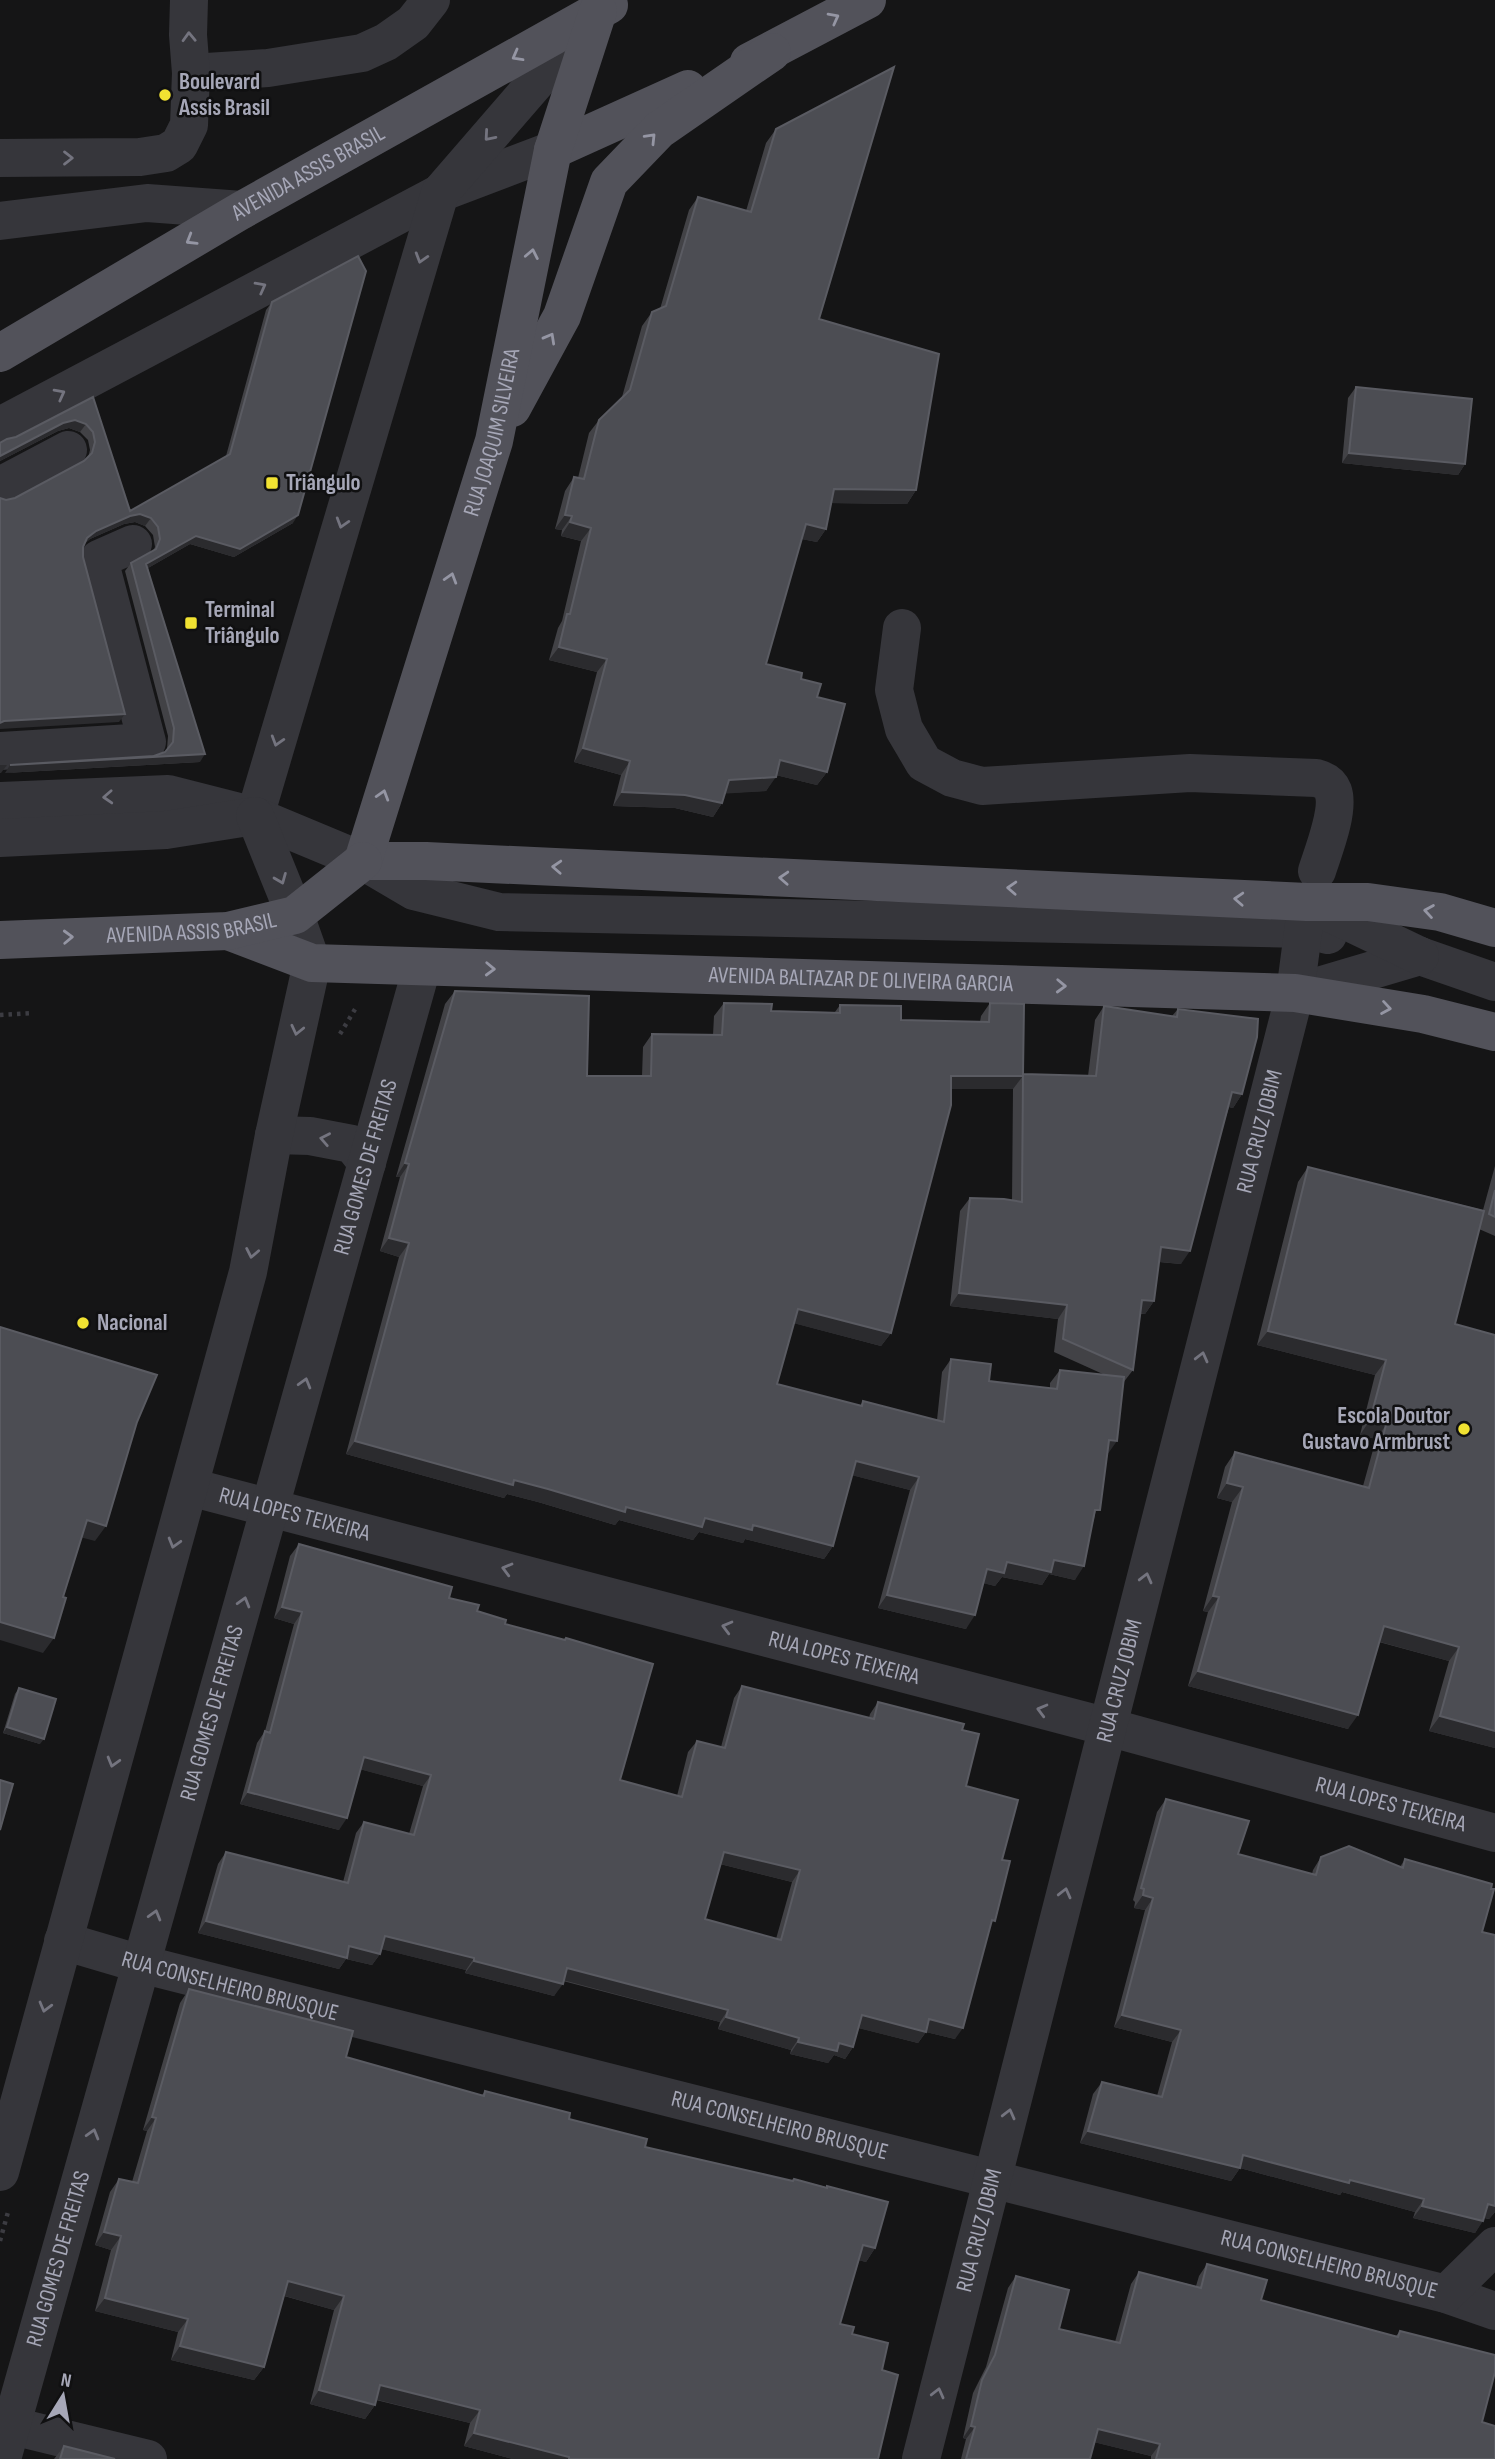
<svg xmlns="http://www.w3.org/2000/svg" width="1495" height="2459" viewBox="0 0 1495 2459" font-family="'Sofia Sans Condensed',sans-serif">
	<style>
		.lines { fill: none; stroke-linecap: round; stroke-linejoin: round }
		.path { stroke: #3c3c42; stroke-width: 4.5; stroke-dasharray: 3.5 5; stroke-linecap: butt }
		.minor { stroke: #36363b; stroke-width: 38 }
		.major { stroke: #52525a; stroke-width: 38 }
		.wall { fill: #424246; fill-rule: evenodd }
		.shaded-wall { fill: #2b2b2e }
		.building { fill: #4c4d53; stroke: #5a5b62; stroke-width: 2; fill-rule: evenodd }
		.oneway { stroke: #9596a4 }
		.oneway2 { stroke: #74747f }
		.poi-dot { fill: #f1e232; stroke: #101011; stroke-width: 2.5 }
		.labels { text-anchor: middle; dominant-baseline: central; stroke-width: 5; stroke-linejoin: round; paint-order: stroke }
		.poi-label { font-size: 23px; font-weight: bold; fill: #a6a7b7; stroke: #101011; text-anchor: start }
		.street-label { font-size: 23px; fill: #a6a7b7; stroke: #101011 }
	</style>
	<rect width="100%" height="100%" fill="#151516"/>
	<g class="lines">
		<!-- path -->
		<path class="path" d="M0,1015L32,1013
			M340,1034L357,1006
			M0,2241L8,2212"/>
		<!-- minor -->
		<g class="minor">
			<path d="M191,73L268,68L362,53L386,42L413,23L431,0"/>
			<path d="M0,158L140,157L166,153L179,145L189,125L191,73L188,35L189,0"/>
			<path d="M0,221L147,203L242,210"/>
			<path d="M0,426L440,193L553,150"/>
			<path d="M0,486L68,450"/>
			<path d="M902,628L894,690L904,729L924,763L952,778L982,786L1190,773L1316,778C1324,780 1330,783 1333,791C1340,810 1323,852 1317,871"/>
			<path d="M0,751L147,742L99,559L133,544"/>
			<path d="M0,801L168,794L255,816L440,193L594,15"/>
			<path d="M0,838L166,830L255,816L363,861L414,891L499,912L1304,929L1328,935"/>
			<path d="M1394,950L1420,956L1495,982"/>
			<path d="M1295,993L1420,956"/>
			<path d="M274,1135L310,1136L352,1144L367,1163"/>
			<path id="s1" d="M190,1487L1108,1727L1495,1833"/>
			<path id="s2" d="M63,1941L141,1964L1446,2294L1495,2311"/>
			<path d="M0,2172L248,1272L274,1135L312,963L295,915L255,816"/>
			<path d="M1446,2294L1495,2246"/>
			<path d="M0,2423L148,2459"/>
			<path id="s3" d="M2,2459L422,967"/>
			<path id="s4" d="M921,2459L1295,993L1307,902L1420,956"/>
		</g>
		<!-- major -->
		<g class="major">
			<path d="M749,62L867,0"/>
			<path d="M553,150L688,89"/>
			<path id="s5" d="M0,353L242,210L609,5"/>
			<path d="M512,408L562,316L609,182L659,130L772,52"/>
			<path d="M363,861H426L1307,902H1368L1440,912L1495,928"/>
			<path id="s6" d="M363,861L494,441L553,150L598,11"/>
			<path id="s7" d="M228,931L312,963L1295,993L1423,1014L1495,1032"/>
			<path id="s8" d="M0,940L228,931L295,915L363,861"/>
		</g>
	</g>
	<!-- wall -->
	<path class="wall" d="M776,129L819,319L916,490L907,504L831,503L826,529L817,542L802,539L766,664L801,679L817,697L827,772L817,785L776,775L766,791L725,793L722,803L713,817L675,808L613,806L621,775L574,762L597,672L549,660L558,628L562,621L581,541L561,536L562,530L555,529L565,491L574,477L578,478L589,433L599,420L622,397L642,326L652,312L660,309L689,210L698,197L746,211L766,143Z
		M272,302L293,523L234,557L190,544L148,568L200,762L5,773L154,756L165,752L167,749L168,736L125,571L131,563L153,551L155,547L153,535L145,526L135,522L124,524L90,539L85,543L83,547V557L119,722L6,500L15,498L84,461L88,458L90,450L88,440L80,432L69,428L58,431L0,461V443L16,437L93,397L130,511L226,456L266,310Z
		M1356,387L1465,464L1458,475L1342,463L1348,398Z
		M455,991L587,1076H642L643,1047L652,1034L713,1035L714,1016L724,1003L771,1011L835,1012L840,1005L901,1020L980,1022L981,1016L990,1003L1023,1074L1088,1076L1095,1020L1104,1006L1172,1016L1178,1009L1242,1094L1233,1108L1229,1107L1181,1264L1159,1262L1154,1301L1145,1314H1140L1133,1370L1123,1383L1094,1519L1075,1580L1049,1574L1042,1585L1002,1577L995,1586L984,1583L966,1629L878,1608L910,1490L852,1475L833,1546L824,1559L745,1539L743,1543L699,1532L693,1540L619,1520L615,1525L538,1502L507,1494L504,1498L346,1454L399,1257L380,1251L400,1177H396L445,1004ZM951,1089H1013L1012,1201L970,1198L960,1211L950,1306L1058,1319L1054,1352L1105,1375L1060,1370L1050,1383V1388L989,1381L951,1359L942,1372L937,1420L863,1401L860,1406L777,1384L794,1323L881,1346L891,1333Z
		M1495,1166V1236L1479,1229L1455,1324L1495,1748L1429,1731L1449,1661L1379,1642L1348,1729L1188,1686L1208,1612L1203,1611L1232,1502L1217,1498L1225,1467L1235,1452L1363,1486L1376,1439L1360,1435L1375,1375L1257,1345L1298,1182L1308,1167L1483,1210Z
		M299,1544L449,1598L505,1624L564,1640L566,1638L620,1780L677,1796L688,1752L697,1741L721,1747L734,1698L742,1686L869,1718L870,1714L878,1702L962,1730L966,1786L1002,1860L989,1929L955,2039L926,2032L918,2043L859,2028L853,2047L845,2059L834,2055L828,2063L790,2054L791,2050L718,2029L720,2022L563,1981L554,1996L465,1973L466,1970L382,1949L380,1954L372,1965L346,1959L339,1969L198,1933L218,1864L226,1852L343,1882L356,1833L364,1822L409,1834L423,1786L360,1769L339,1830L240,1804L257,1743L265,1731L294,1624L274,1618L290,1556ZM720,1864L792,1882L776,1939L705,1919Z
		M19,1688L40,1744L3,1733L15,1694Z
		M1166,1799L1238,1854L1312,1874L1313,1870L1321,1857L1400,1867L1405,1859L1482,1932L1495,1935V2212L1489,2219L1484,2218L1475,2233L1413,2218L1415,2212L1342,2192L1340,2195L1240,2168L1231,2181L1080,2143L1093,2094L1102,2082L1157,2096L1172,2042L1114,2027L1145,1910L1134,1908L1135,1902L1133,1900L1157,1812Z
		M189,1989L346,2057L482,2095L485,2091L569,2119L645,2147L792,2181L794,2179L826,2187L827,2186L875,2248L866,2262L859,2260L840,2324L852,2334L882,2370L878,2459H513L464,2446L470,2423L376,2400L375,2405L365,2419L310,2404L334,2310L284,2296L264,2367L254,2380L171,2360L178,2332L95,2311L111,2250L95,2245L110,2192L119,2179L132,2182L147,2131L143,2130L180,2003Z
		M1207,2264L1261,2300L1396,2336L1400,2331L1482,2422L1495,2459H1151V2456L1094,2442L1090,2459H961L966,2439L963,2438L973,2393L986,2367L1008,2288L1016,2276L1059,2329L1115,2342L1131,2284L1139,2272L1196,2286L1199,2276Z
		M64,2446L115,2459H54Z"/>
	<!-- shaded-wall -->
	<path class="shaded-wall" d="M75,420L86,424L80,432L69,428L58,431L0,461V456L63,423Z
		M1349,453L1465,464L1458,475L1342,463Z
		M834,489L916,490L907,504L824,503Z
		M140,514L151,518L145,526L135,522L124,524L90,539L82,546L87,538L96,531L130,516Z
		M298,515L293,523L234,557L190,544L141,572L146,564L196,536Z
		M565,515L572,516L562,530L555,529Z
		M570,522L591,528L581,541L561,536Z
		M806,524L826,529L817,542L796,538Z
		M559,647L607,659L597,672L549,660Z
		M125,714L119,722L0,729V723L4,721Z
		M583,748L630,761L621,775L574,762Z
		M205,754L200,762L5,773L10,765Z
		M780,760L827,772L817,785L771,774Z
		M0,765H7L1,773H0Z
		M776,777L766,791L719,794L729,780Z
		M622,792L685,795L722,803L713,817L675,808L613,806Z
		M951,1076H1023L1013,1089H942Z
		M1232,1092L1242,1094L1233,1108L1223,1106Z
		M405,1163L409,1164L400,1177H396Z
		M389,1238L409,1243L399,1257L380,1251Z
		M1161,1247L1190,1251L1181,1264L1151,1261Z
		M959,1293L1067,1305L1058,1319L950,1306Z
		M1142,1300L1154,1301L1145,1314L1133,1313Z
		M798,1309L891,1333L881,1346L789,1322Z
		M1268,1331L1386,1360L1375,1375L1257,1345Z
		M1370,1420L1386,1425L1376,1439L1360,1435Z
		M1109,1440L1117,1441L1107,1455Z
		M355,1441L514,1480L626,1507L753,1525L833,1546L824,1559L745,1539L743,1543L699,1532L693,1540L619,1520L615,1525L538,1502L507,1494L504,1498L346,1454Z
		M856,1461L919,1477L910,1490L847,1474Z
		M1227,1483L1243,1487L1232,1502L1217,1498Z
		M87,1520L106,1526L95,1541L76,1536Z
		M1054,1560L1084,1566L1075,1580L1049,1574L1042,1585L1002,1577L995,1586L978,1582L987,1569L1007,1562Z
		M887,1595L975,1615L966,1629L878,1608Z
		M1213,1596L1219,1597L1208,1612L1203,1611Z
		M282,1607L302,1612L294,1624L274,1618Z
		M0,1622L54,1638L43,1653L0,1640Z
		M1384,1626L1459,1647L1449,1661L1373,1640Z
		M1198,1671L1358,1715L1348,1729L1188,1686Z
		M1440,1716L1495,1731V1748L1429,1731Z
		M7,1727L44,1739L40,1744L3,1733Z
		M364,1757L431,1775L423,1786L355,1768Z
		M248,1792L347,1818L339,1830L240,1804Z
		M724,1852L800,1870L792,1882L716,1863Z
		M1143,1895L1153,1898L1145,1910L1134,1908Z
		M206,1921L349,1946L380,1954L372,1965L346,1959L339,1969L198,1933Z
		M385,1936L474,1958L466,1970L377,1948Z
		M474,1961L563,1984L554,1996L465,1973Z
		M567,1968L728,2010L720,2022L559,1979Z
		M862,2015L929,2019L963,2028L955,2039L926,2032L918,2043L854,2027Z
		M1122,2015L1181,2030L1172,2042L1114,2027Z
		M726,2017L799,2038L791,2050L718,2029Z
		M798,2042L839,2043L853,2047L845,2059L834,2055L828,2063L790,2054Z
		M152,2117L156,2118L147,2131L143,2130Z
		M1088,2131L1243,2155L1350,2180L1424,2199L1415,2212L1342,2192L1340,2195L1240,2168L1231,2181L1080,2143Z
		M1488,2204L1495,2206V2212L1489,2219L1479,2216Z
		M1422,2206L1483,2221L1475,2233L1413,2218Z
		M104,2232L121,2236L111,2250L95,2245Z
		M863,2245L875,2248L866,2262L853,2259Z
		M288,2281L344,2296L334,2310L278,2294Z
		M105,2298L188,2319L178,2332L95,2311Z
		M180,2346L264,2367L254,2380L171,2360Z
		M380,2385L480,2410L470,2423L370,2398Z
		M319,2390L375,2405L365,2419L310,2404Z
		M971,2426L975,2427L966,2439L963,2438Z
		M1098,2429L1160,2444L1151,2456L1089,2441Z
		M474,2433L569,2457L568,2459H513L464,2446Z"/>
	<!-- building -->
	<path class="building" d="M894,67L819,319L939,354L916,490L834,489L826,529L806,524L766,664L802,673L801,679L821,684L817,697L845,704L827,772L780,760L776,777L729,780L722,803L685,795L622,792L630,761L583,748L607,659L559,647L567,614H570L591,528L570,522L572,516L565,515L574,477L584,479L599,420L630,390L652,312L666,306L698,197L751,212L776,129Z
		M358,256L366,271L298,515L240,549L196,536L146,564L205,754L10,765L154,756L165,752L173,742L174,728L131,563L156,549L160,539L158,527L151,518L140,514L130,516L96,531L87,538L83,547V557L125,714L4,721L0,723V498L6,500L15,498L84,461L92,453L95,442L93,432L86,424L75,420L63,423L0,456V443L7,439L16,437L93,397L130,511L230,454L272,302Z
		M1356,387L1472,399L1465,464L1349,453Z
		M455,991L589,996L587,1076H651L652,1034L722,1035L724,1003L772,1004L771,1011L840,1013V1005L901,1006V1020L989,1022L990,1003L1024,1004L1023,1074L1096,1076L1104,1006L1177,1017L1178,1009L1258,1019L1257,1037L1242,1094L1232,1092L1190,1251L1161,1247L1154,1301L1142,1300L1133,1370L1063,1339L1067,1305L959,1293L970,1198L1004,1199L1022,1202L1023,1076H951V1105L891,1333L798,1309L777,1384L862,1406L863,1401L944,1422L951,1359L991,1364L989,1381L1057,1389L1060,1370L1124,1377L1117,1441L1109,1440L1100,1510H1095L1084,1566L1054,1560L1051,1572L1007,1562L1004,1573L987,1569L975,1615L887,1595L919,1477L856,1461L833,1546L753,1525L752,1530L705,1518L702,1527L626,1507L625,1512L548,1489L514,1480L513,1485L355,1441L409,1243L389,1238L409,1164L405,1163Z
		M1308,1167L1484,1211L1455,1324L1495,1335V1731L1440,1716L1459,1647L1384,1626L1358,1715L1198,1671L1219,1597L1213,1596L1243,1487L1227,1483L1235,1452L1369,1488L1386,1425L1370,1420L1386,1360L1268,1331Z
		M1495,1190V1217L1489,1214Z
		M0,1327L157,1375L137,1422L106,1526L87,1520L63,1597L66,1598L54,1638L0,1622Z
		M299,1544L452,1587L449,1598L479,1605L477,1611L506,1620L505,1624L565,1640L566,1638L653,1664L620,1780L682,1797L697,1741L725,1748L742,1686L874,1719L878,1702L964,1724L962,1730L979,1734L966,1786L1018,1800L1002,1860L1010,1861L995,1921L992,1920L963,2028L929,2019L926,2032L862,2015L853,2047L839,2043L837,2051L798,2042L799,2038L726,2017L728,2010L567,1968L563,1984L474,1961V1958L385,1936L380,1954L349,1946L347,1958L206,1921L226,1852L348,1883L364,1822L414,1835L431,1775L364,1757L347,1818L248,1792L265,1731L270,1733L302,1612L282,1607ZM724,1852L800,1870L781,1940L705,1919Z
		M19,1688L56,1699L44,1739L7,1727Z
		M0,1780L13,1784L0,1830Z
		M1166,1799L1249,1821L1238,1854L1316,1875L1321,1857L1349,1846L1403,1868L1405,1859L1492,1884L1491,1889H1494L1482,1932L1495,1935V2206L1488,2204L1483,2221L1422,2206L1424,2199L1350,2180L1349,2183L1243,2155L1240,2168L1088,2131L1102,2082L1162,2097L1181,2030L1122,2015L1153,1898L1143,1895L1144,1889L1141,1888Z
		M189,1989L353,2031L346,2057L484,2096L485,2091L570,2113L569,2119L647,2139L645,2147L793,2181L794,2179L827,2188V2186L888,2202L875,2248L863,2245L840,2324L854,2327L852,2334L888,2343L882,2370L898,2375L878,2459H569V2457L474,2433L480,2410L380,2385L375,2405L319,2390L344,2296L288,2281L264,2367L180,2346L188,2319L105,2298L121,2236L104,2232L119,2179L138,2183L156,2118L152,2117Z
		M1207,2264L1267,2280L1261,2300L1398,2337L1400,2331L1495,2355V2372L1482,2422L1495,2426V2459H1156L1160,2444L1098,2429L1090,2459H966L975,2427L971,2426L982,2380L995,2355L1016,2276L1069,2290L1059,2329L1120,2343L1139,2272L1201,2288Z
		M64,2446L115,2459H60Z"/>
	<!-- one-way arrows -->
	<defs><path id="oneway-chevron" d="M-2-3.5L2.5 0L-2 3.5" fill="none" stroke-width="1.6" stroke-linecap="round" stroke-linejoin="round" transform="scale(1.75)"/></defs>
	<g class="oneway">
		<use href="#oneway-chevron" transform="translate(834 18) rotate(-28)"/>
		<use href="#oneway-chevron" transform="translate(517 56) rotate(151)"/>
		<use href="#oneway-chevron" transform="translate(651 138) rotate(-46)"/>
		<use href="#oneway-chevron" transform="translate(191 240) rotate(149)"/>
		<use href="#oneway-chevron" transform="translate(532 254) rotate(-79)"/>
		<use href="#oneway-chevron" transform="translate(550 338) rotate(-61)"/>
		<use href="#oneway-chevron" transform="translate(451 578) rotate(-73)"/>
		<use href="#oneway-chevron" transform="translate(383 795) rotate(-73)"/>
		<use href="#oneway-chevron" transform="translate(557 867) rotate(-177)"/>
		<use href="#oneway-chevron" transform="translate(784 878) rotate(-177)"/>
		<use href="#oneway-chevron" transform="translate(1012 888) rotate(-177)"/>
		<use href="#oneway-chevron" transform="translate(1239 899) rotate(-177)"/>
		<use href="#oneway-chevron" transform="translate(1429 911) rotate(-171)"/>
		<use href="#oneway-chevron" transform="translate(68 937) rotate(-2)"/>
		<use href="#oneway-chevron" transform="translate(490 969) rotate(2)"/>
		<use href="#oneway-chevron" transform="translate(1061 986) rotate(2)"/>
		<use href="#oneway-chevron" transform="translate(1386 1008) rotate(9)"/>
	</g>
	<g class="oneway2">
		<use href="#oneway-chevron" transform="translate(189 37) rotate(-92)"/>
		<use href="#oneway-chevron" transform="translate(489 136) rotate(131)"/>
		<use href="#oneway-chevron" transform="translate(68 158)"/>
		<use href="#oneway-chevron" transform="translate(421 258) rotate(107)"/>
		<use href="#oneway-chevron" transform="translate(261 287) rotate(-28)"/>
		<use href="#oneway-chevron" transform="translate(60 394) rotate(-28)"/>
		<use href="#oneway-chevron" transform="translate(342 523) rotate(107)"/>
		<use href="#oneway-chevron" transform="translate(277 741) rotate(107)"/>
		<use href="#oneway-chevron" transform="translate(108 797) rotate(177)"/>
		<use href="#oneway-chevron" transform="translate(281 879) rotate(68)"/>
		<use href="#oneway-chevron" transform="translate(297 1030) rotate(103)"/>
		<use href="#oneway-chevron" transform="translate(325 1139) rotate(-169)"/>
		<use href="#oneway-chevron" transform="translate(252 1253) rotate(101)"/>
		<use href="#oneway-chevron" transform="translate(1202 1357) rotate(-76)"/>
		<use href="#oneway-chevron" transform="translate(305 1383) rotate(-74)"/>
		<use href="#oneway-chevron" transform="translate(174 1543) rotate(106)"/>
		<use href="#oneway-chevron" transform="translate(507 1569) rotate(-165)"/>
		<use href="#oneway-chevron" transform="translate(1146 1578) rotate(-76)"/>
		<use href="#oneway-chevron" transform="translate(244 1602) rotate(-74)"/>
		<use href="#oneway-chevron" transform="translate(727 1627) rotate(-165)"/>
		<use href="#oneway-chevron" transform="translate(1042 1710) rotate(-165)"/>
		<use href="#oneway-chevron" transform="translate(113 1762) rotate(106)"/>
		<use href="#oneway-chevron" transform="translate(1065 1893) rotate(-76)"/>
		<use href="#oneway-chevron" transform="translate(155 1915) rotate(-74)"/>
		<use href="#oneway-chevron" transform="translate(45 2007) rotate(105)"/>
		<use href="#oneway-chevron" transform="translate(1009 2114) rotate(-76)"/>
		<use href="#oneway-chevron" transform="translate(93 2134) rotate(-74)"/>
		<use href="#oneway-chevron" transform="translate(938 2393) rotate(-76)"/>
	</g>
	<!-- markers -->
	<g class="poi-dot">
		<circle cx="165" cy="95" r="7"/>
		<rect x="265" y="476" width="14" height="14" rx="3.5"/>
		<rect x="184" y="616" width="14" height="14" rx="3.5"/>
		<circle cx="83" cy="1323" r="7"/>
		<circle cx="1464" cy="1429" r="7"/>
	</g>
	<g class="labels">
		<!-- poi labels -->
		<g class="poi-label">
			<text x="179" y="82">Boulevard<tspan x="179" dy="26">Assis Brasil</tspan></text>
			<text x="286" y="483">Triângulo</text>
			<text x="205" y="610">Terminal<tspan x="205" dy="26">Triângulo</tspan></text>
			<text x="97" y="1323">Nacional</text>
			<text x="1450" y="1416" text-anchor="end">Escola Doutor<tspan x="1450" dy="26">Gustavo Armbrust</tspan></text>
		</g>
		<!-- street labels -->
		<g class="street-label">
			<text stroke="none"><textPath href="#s5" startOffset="357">AVENIDA ASSIS BRASIL</textPath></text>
			<text stroke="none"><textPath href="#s6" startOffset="448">RUA JOAQUIM SILVEIRA</textPath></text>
			<text stroke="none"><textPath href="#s8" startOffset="192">AVENIDA ASSIS BRASIL</textPath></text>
			<text stroke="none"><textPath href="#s7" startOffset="639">AVENIDA BALTAZAR DE OLIVEIRA GARCIA</textPath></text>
			<text stroke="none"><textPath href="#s4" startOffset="1370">RUA CRUZ JOBIM</textPath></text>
			<text stroke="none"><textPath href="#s3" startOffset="1342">RUA GOMES DE FREITAS</textPath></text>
			<text stroke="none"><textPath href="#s1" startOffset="108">RUA LOPES TEIXEIRA</textPath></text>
			<text stroke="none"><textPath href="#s1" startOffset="676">RUA LOPES TEIXEIRA</textPath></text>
			<text stroke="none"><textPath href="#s4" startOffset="803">RUA CRUZ JOBIM</textPath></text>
			<text stroke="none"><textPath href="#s3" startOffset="775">RUA GOMES DE FREITAS</textPath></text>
			<text stroke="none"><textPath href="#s1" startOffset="1242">RUA LOPES TEIXEIRA</textPath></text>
			<text stroke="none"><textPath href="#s2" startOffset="173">RUA CONSELHEIRO BRUSQUE</textPath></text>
			<text stroke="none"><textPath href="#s2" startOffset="740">RUA CONSELHEIRO BRUSQUE</textPath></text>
			<text stroke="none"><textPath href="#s4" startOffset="236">RUA CRUZ JOBIM</textPath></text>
			<text stroke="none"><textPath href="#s3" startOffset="208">RUA GOMES DE FREITAS</textPath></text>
			<text stroke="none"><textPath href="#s2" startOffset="1307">RUA CONSELHEIRO BRUSQUE</textPath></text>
		</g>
	</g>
	<!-- north arrow -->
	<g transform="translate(63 2396) rotate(11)" stroke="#101011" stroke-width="5" paint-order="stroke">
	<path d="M0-5L12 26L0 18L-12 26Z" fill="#a6a7b7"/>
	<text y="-10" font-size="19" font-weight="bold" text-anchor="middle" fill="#a6a7b7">N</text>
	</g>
</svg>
